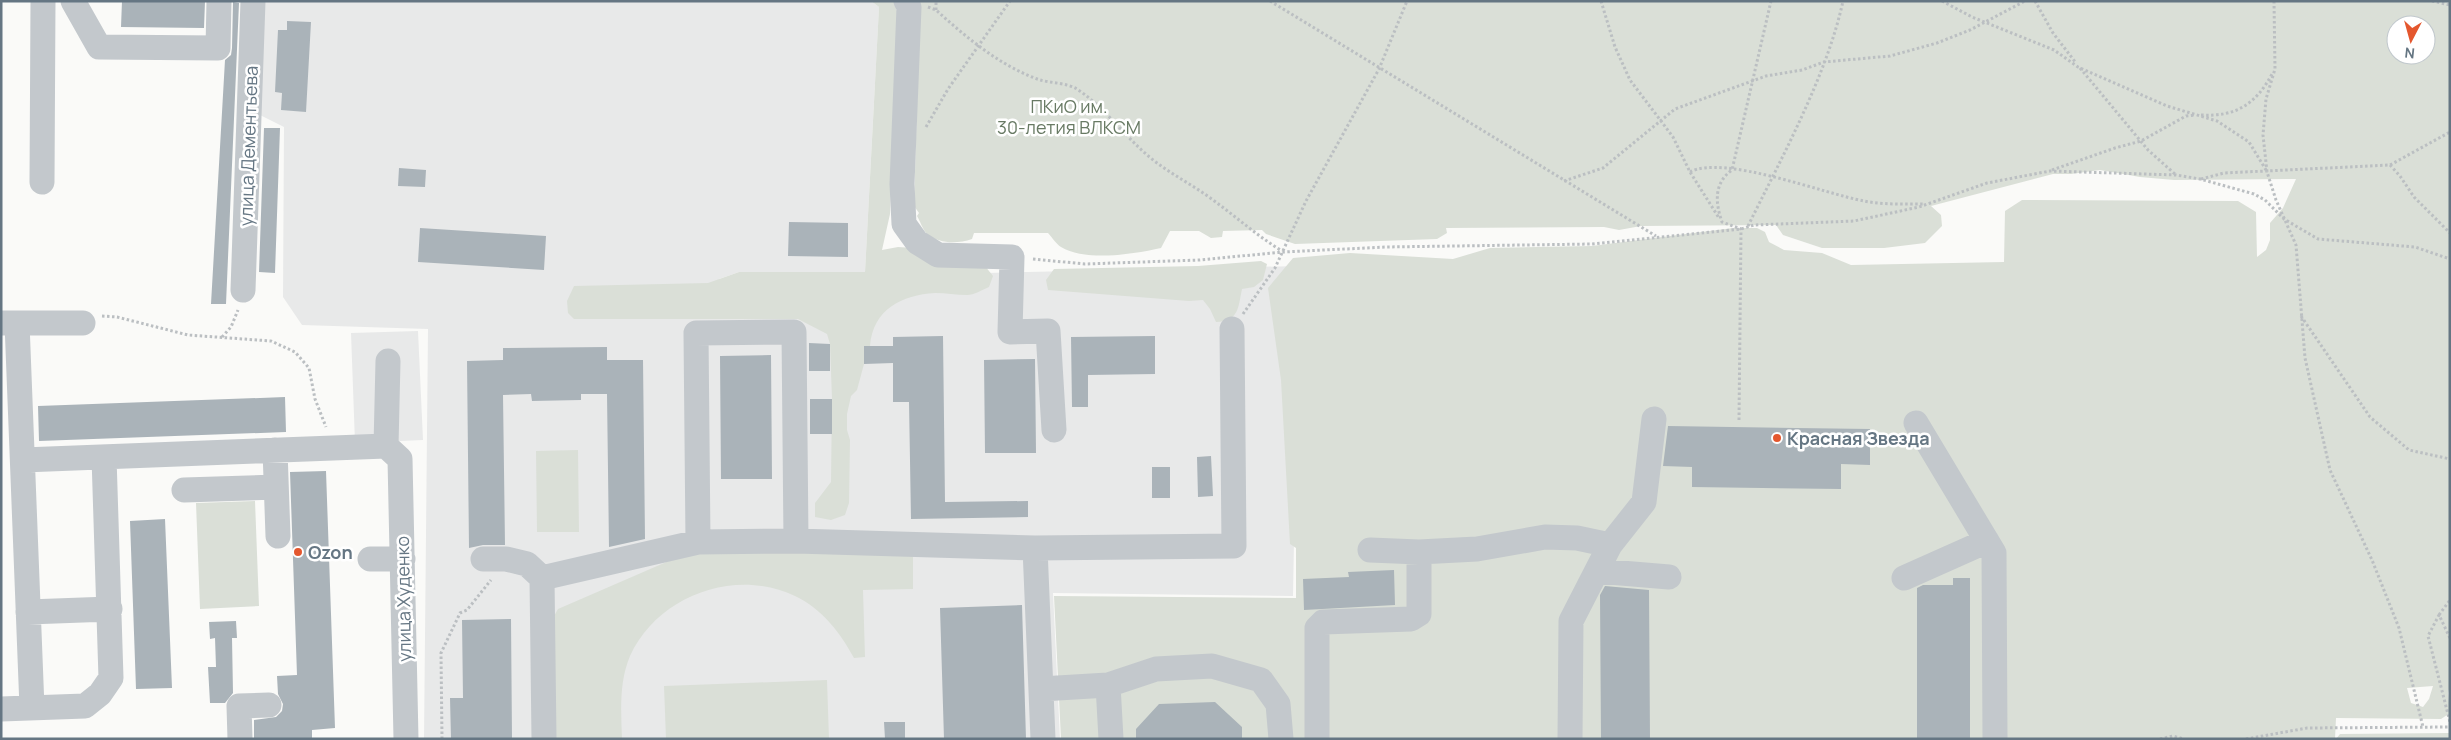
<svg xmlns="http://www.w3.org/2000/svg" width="2451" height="740" viewBox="0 0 2451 740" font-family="Manrope,sans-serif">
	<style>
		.built { fill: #e8e9e9 }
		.green { fill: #dadfd7; fill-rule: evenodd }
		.building { fill: #aab3b9 }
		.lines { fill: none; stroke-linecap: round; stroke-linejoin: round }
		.path { stroke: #bbbfc2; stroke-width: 3; stroke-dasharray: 2.5 2.5; stroke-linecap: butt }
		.minor { stroke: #c3c8cc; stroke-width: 25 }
		.poi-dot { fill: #e4572e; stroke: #fff; stroke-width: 2 }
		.labels { text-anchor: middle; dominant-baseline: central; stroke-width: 5; stroke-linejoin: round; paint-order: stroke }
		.park-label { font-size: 18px; fill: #687a64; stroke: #fff }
		.street-label { font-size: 18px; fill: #657683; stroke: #fff }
		.poi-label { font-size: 18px; font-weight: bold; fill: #657683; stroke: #fff; text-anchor: start }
	</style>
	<rect width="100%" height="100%" fill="#fafaf8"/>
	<!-- built -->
	<path class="built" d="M262,1H871L879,7L865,272H739L719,279L1299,266L1293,596L1053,593L1060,739H424L428,329L302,325L283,297L284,127L258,114Z
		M418,331L423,440L355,443L351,333Z"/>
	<!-- green -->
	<path class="green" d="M871,1H894L897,11L890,214L882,250L898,247L913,248L985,266L993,276L989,287C982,290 974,295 967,295C956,295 946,293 935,293C902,295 873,309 870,346H864V364L857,390L851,396L847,414V430L850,440L849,503L845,515L831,520L815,517V503L831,482L832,399L830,344L827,334L798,319H574L568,313L567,301L574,286L708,283L739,272H865L879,7Z
		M920,1H2450V685L2448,693L2450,713L2441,719L2336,718L2335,739H1061L1054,596L1296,598V548L1290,544L1281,380L1268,288L1293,258L1350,253L1453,259L1490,248L1592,246L1733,228H1757L1765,232L1769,242L1784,250L1822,253L1851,265L2004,262L2005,211L2022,200L2238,201L2256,212L2257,257L2266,250L2270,240V223L2283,208L2296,179L2174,180L2140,177L2100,170L2071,174H2053L1931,206L1941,215L1942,226L1925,243L1884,248H1822L1783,235L1776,225L1641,226L1619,230L1604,227L1446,228L1447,233L1437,239L1295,244L1266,234L1262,230L1223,231L1222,237L1211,238L1199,231H1170L1161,248C1134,254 1086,262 1061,247C1056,244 1052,237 1048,233H974L972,239C957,244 940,244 927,234C923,230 920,221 917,216L919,213L914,206ZM2396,25H2426V55H2396ZM2433,686L2429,699L2423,707L2411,703L2407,688Z
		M1261,261L1267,264L1263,280L1254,287L1242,289C1238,308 1239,321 1216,322L1210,309L1203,300L1189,301L1048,290L1046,280L1054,269L1198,266Z
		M578,450L579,532H537L536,451Z
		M255,501L259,606L200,609L196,503Z
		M694,550L913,553V589L863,590L865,657L854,658C840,632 822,609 795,596C735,567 657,596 630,656C619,682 621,711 622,739H553L550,623L558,609Z
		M827,680L829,739H666L664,686Z
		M2450,733V739H2336L2340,734Z"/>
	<!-- building -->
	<path class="building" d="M122,1H205L204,28L121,27Z
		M233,2L239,3L226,304H211L225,60L231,55L232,48Z
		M287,21L311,22L306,112L281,110L282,93L275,92L278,30H287Z
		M264,128H280L275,273L259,272Z
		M399,168L426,170L425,187L398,186Z
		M789,222L848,223V257L788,256Z
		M420,228L546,236L544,270L418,262Z
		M943,336L945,502L1028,501V517L911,519L909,402H893V363L864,364V346H893V337Z
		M1155,336V374L1088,375V407H1072L1071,337Z
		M809,343L830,344V371H809Z
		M607,347V360H643L645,539L609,547L607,394H581V400L532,401L531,394L503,395L505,545H483L469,548L467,361L503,360V348Z
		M771,355L772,479H721L720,356Z
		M1035,359L1036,453H985L984,360Z
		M285,397L286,432L39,441L38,406Z
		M810,399H832V434H810Z
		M1668,426L1870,429V465L1841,464V489L1692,487V467L1663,466Z
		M1211,456L1213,496L1198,497L1197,457Z
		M1152,467H1170V498H1152Z
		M326,471L335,728L312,730V739H254V720L276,717L282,711L283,704L278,694L277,676L297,675L290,472Z
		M165,519L172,688L136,689L130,521Z
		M1394,570L1395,605L1304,610L1303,579L1349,577L1348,572Z
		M1953,578H1970V739H1917V588L1923,585H1953Z
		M1605,586L1649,590L1650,739H1601L1600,595Z
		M1022,605L1026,739H944L940,608Z
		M511,619L512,739H451L450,698H463L462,620Z
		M236,621L237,638H232L233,693L225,703H210L208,667H216L215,638L210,639L209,622Z
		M1215,702L1242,727V739H1136V729L1159,704Z
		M884,722H905V739H885Z"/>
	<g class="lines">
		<!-- path -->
		<path class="path" d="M1270,1L1656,236
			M1601,1L1615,47L1630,80L1673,137L1690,172L1719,218
			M1942,1L1972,17L2054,50L2078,67L2167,106L2217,121L2249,142L2266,170
			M2035,1L2053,33L2076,63
			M2274,1L2275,69L2266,99L2263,135L2267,172L2276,200L2296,245L2305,358L2330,470L2372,560L2399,628L2423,727
			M2432,1L2450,5
			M928,7L936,10C967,38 1000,66 1040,80C1051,83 1067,83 1077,89C1104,107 1122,133 1146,154C1165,171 1188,182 1209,197C1234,215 1256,235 1282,251
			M936,10V1
			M2080,68L2148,150L2176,175
			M2201,115C2236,117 2256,104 2272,74
			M926,127L948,89L1010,1
			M2390,165L2400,176L2414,197L2450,233
			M2052,170L2115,148L2141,141L2186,116L2195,115
			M1690,172C1723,154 1825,194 1864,201C1884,205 1905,204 1925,204
			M2201,179L2224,173L2390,165L2450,132
			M1564,181L1603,168L1675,109L1766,76L1802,70L1824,62L1890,56L1937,43L1970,30L2025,1
			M1748,226C1782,157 1827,75 1843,1
			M1033,259L1085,264L1199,260L1283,252L1386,247L1591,244L1741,229L1754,225L1854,221L1919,207L1987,183L2050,171L2176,175L2200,179L2254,194L2265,200L2284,219L2318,239L2415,247L2450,259
			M1243,314L1275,268L1306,201L1379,69L1407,1
			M102,316L117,317L188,335L271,341L295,352L309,368L315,399L326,427
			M2301,316L2370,417L2409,450L2450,459
			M222,337L231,327L238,310
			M1739,420L1741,229L1722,222C1715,202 1714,183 1732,170L1771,1
			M2439,615L2450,600
			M2450,638L2439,615L2428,636L2450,722
			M442,739L441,653L460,613L467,610L491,580
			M2160,739L2173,736L2184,739
			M2246,739L2307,728L2450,727"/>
		<!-- minor -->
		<path class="minor" d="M73,1L99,47L218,48L219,1
			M906,1L909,7L902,184L904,224L917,242L938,255L1012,257L1010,332L1048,331L1054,430
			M42,182L43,1
			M243,290L253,1
			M1,323H83
			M17,323L32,708
			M1916,423L1994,553L1995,739
			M386,446L388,361
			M275,450L278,536
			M23,460L386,446L400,459L406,739
			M184,490L276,487
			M698,542L696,333L794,332L796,541
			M1035,548L1234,546L1232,329
			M1370,550L1419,552L1477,549L1545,537L1577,538L1610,545
			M370,559H403
			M483,559H506L527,564L542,578L544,739
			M1597,571L1669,577
			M542,578L698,542L796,541L1035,548L1043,739
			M1904,578L1987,541
			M28,612L110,609
			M1108,685L1111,739
			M1041,689L1108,685L1156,669L1212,666L1261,680L1278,704L1281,739
			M1,709L85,706L100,694L111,678L104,457
			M240,739L239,706L269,705
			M1317,739V628L1323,622L1411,619L1419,614V552
			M1570,739L1571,621L1610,545L1644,502L1654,419"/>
	</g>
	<!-- markers -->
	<g class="poi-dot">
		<circle cx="1777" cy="438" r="5"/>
		<circle cx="298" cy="552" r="5"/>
	</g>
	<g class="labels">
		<!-- park labels -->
		<g class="park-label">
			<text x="1069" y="106">ПКиО им.<tspan x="1069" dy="21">30-летия ВЛКСМ</tspan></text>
		</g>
		<!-- street labels -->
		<g class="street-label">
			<text transform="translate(248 146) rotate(-88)">улица Дементьева</text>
			<text transform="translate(403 599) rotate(-91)">улица Худенко</text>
		</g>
		<!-- poi labels -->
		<g class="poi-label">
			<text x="1787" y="438">Красная Звезда</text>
			<text x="308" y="552">Ozon</text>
		</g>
	</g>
	<!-- border -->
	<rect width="2451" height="740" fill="none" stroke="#657683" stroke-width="5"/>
	<!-- north arrow -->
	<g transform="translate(2411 40) rotate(186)"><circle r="24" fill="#ffffff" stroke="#c1c8cd"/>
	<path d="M0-4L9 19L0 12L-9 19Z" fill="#e4572e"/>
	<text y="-8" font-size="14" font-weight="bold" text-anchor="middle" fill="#657683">N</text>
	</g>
</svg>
